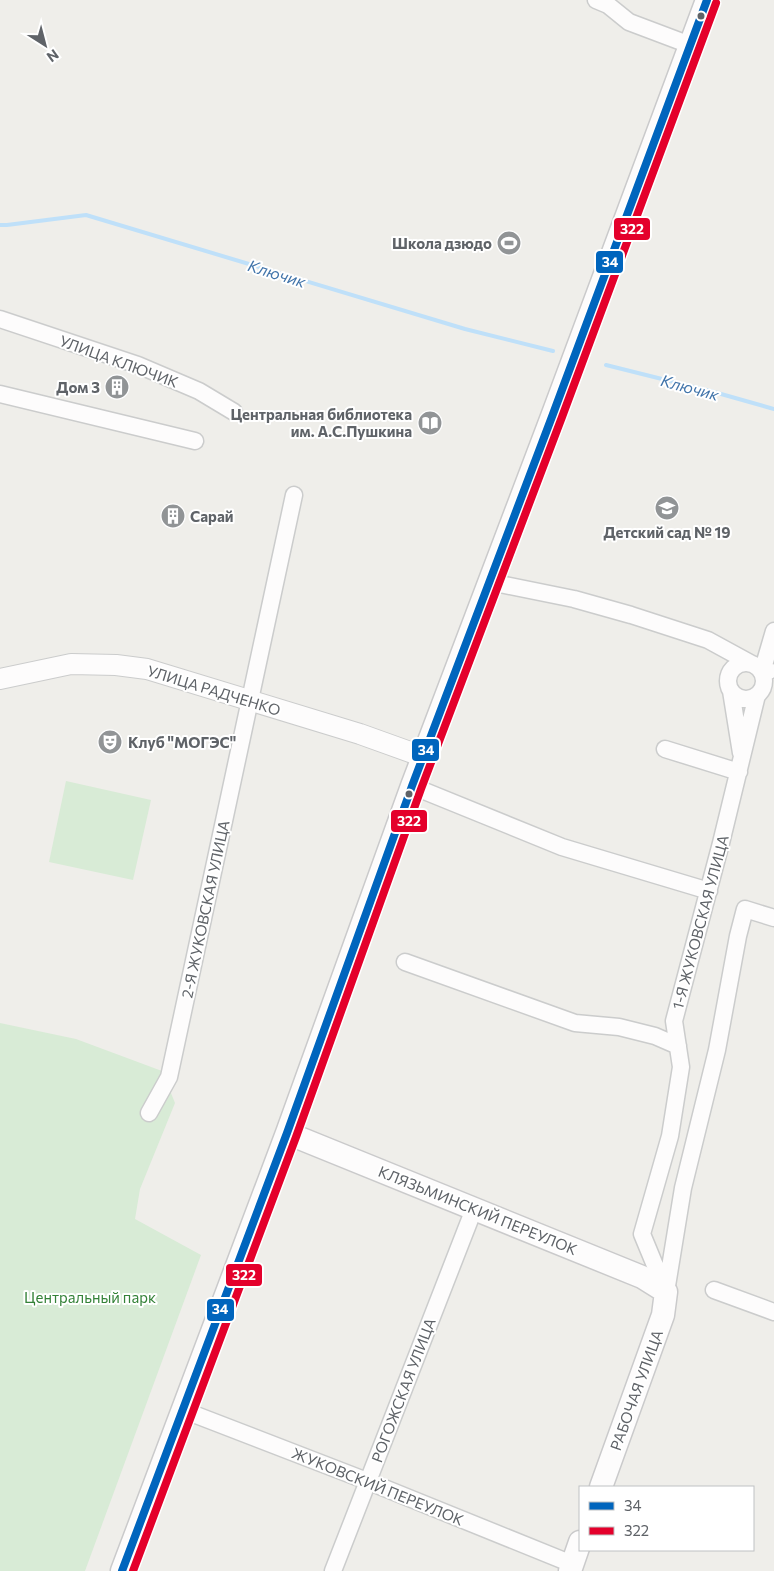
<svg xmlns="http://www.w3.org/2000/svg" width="774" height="1571" viewBox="0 0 774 1571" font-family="Commissioner,sans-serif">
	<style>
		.green { fill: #d8ebd6 }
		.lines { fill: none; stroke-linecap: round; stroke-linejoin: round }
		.stream { stroke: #bfe0f9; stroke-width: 4 }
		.minor-casing { stroke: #cbcccc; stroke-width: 19 }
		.tertiary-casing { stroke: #cbcccc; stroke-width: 22 }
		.secondary-casing { stroke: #cacacb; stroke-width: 25 }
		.minor { stroke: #fdfcfc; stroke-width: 16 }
		.tertiary { stroke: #fdfcfc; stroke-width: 20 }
		.secondary { stroke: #fdfcfc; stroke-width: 22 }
		.bus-1-casing { stroke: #fff; stroke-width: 11 }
		.bus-2-casing { stroke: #fff; stroke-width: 11 }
		.bus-1 { stroke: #0065bd; stroke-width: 8 }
		.bus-2 { stroke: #e4002b; stroke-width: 8 }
		.bus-dot { fill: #5f6368; stroke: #fff; stroke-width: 2 }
		.labels { text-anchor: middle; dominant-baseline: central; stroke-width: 4; stroke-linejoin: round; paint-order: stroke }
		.poi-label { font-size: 15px; font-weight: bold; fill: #5f6368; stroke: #fff; text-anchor: end }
		.street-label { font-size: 15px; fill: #5f6368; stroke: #fff }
		.park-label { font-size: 15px; fill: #348238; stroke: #fff }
		.water-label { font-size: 16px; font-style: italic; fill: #4174aa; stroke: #fff }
		.line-badge { stroke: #fff; stroke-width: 2 }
		.badge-label { font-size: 14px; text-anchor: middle; font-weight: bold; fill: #fff }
	</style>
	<rect width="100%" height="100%" fill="#efeeea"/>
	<!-- green -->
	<path class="green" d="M66,781L151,800L133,880L49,862Z
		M0,1023L76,1039L162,1071L175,1103L140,1189L135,1219L201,1255L85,1571H0Z"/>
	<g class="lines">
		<!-- stream -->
		<path class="stream" d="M0,225H7L86,215L465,329L553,351
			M606,365L714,392L774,409"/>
		<defs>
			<path id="minor" d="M596,0L608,5L629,22L690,45
				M0,319L138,365L199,391L234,412
				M0,394L195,441
				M490,582L574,599L631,615L708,640L752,664
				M728 681a18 18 0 1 1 36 0a18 18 0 1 1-36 0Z
				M769,671L762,672L774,631
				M731,691L741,753
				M665,749L739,772
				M412,786L562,847L709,891
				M405,962L575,1023L619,1027L655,1036L678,1046
				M149,1113L169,1077L294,495
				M714,1290L774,1312
				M666,1292L642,1234L670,1136L681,1067L674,1021L721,843L757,695
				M666,1292L683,1188L717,1050L738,936L745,909L774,918
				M183,1410L367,1481L572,1564
				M333,1571L474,1209"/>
			<path id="tertiary" d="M0,679L71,664L116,665L147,669L360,734L424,757"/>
			<path id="secondary" d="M287,1133L642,1277L666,1292L663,1315L601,1487
				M122,1571L287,1133L412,786L553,414L707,0
				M570,1571L580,1542"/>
		</defs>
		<!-- minor casing -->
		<use href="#minor" class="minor-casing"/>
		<!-- tertiary casing -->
		<use href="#tertiary" class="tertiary-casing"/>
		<!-- secondary casing -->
		<use href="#secondary" class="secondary-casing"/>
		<!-- minor -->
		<use href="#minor" class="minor"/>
		<!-- tertiary -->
		<use href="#tertiary" class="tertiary"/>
		<!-- secondary -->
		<use href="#secondary" class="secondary"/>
		<defs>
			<path id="bus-1" d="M122,1571L287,1133L412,786L553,414L707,0"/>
			<path id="bus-2" d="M133,1571L296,1137L421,789L562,417L716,3"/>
		</defs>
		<!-- bus-1 casing -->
		<use href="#bus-1" class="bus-1-casing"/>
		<!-- bus-2 casing -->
		<use href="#bus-2" class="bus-2-casing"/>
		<!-- bus-1 -->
		<use href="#bus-1" class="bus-1"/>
		<!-- bus-2 -->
		<use href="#bus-2" class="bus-2"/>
	</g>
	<!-- icons -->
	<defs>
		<symbol id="stadium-disc" viewBox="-11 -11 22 22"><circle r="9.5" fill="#919496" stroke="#fff"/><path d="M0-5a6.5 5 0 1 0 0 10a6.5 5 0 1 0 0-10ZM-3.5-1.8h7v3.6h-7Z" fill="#fff"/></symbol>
		<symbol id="building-disc" viewBox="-11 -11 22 22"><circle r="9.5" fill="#919496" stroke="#fff"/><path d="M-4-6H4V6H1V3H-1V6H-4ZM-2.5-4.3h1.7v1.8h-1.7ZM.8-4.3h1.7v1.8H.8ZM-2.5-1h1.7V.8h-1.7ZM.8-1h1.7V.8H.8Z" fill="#fff"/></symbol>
		<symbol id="library-disc" viewBox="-11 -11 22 22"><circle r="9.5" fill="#919496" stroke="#fff"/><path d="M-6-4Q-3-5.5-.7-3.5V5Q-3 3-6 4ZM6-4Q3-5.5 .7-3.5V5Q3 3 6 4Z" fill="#fff"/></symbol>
		<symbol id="school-disc" viewBox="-11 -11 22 22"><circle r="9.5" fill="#919496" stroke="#fff"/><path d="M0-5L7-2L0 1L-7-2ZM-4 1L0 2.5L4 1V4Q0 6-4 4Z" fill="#fff"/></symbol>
		<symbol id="theatre-disc" viewBox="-11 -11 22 22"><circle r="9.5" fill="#919496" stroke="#fff"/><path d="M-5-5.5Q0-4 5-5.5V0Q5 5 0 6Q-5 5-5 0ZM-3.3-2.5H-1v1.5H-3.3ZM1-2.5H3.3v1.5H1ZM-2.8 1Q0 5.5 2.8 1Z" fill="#fff"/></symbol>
	</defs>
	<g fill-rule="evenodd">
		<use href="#stadium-disc" x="495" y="229" width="28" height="28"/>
		<use href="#building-disc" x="103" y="373" width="28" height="28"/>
		<use href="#library-disc" x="416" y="409" width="28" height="28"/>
		<use href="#school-disc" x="653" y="494" width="28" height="28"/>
		<use href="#building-disc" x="159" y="502" width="28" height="28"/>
		<use href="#theatre-disc" x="96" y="728" width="28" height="28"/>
	</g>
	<!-- markers -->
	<g class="bus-dot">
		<circle cx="701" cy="16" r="4.5"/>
		<circle cx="409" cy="794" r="4.5"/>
	</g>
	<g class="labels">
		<!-- poi labels -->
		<g class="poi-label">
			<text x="492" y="243">Школа дзюдо</text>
			<text x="100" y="387">Дом 3</text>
			<text x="412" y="414">Центральная библиотека<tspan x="412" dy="17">им. А.С.Пушкина</tspan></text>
			<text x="190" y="516" text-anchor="start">Сарай</text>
			<text x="667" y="532" text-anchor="middle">Детский сад № 19</text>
			<text x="128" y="742" text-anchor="start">Клуб "МОГЭС"</text>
		</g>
		<!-- street labels -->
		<g class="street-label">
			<text transform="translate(119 361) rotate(20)">УЛИЦА КЛЮЧИК</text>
			<text transform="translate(214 690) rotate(17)">УЛИЦА РАДЧЕНКО</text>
			<text transform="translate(205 909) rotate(-78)">2-Я ЖУКОВСКАЯ УЛИЦА</text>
			<text transform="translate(700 922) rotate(-75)">1-Я ЖУКОВСКАЯ УЛИЦА</text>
			<text transform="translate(478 1210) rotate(22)">КЛЯЗЬМИНСКИЙ ПЕРЕУЛОК</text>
			<text transform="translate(403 1390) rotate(-69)">РОГОЖСКАЯ УЛИЦА</text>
			<text transform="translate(636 1390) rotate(-70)">РАБОЧАЯ УЛИЦА</text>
			<text transform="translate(378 1486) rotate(22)">ЖУКОВСКИЙ ПЕРЕУЛОК</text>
		</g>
		<!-- park labels -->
		<g class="park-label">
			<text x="90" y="1297">Центральный парк</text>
		</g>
		<!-- water labels -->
		<g class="water-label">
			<text transform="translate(277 273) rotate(17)">Ключик</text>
			<text transform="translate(690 387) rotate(15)">Ключик</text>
		</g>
	</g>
	<g class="line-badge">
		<rect x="613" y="217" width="38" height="24" rx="5" fill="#e4002b"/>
		<rect x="595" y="250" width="29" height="24" rx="5" fill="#0065bd"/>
		<rect x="411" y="738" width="29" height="24" rx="5" fill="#0065bd"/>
		<rect x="390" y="809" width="38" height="24" rx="5" fill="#e4002b"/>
		<rect x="225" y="1263" width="38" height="24" rx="5" fill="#e4002b"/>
		<rect x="206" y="1298" width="29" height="24" rx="5" fill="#0065bd"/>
	</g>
	<g class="badge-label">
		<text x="632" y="234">322</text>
		<text x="610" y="267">34</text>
		<text x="426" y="755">34</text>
		<text x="409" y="826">322</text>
		<text x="244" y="1280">322</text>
		<text x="220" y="1314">34</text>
	</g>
	<!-- legend -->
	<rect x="579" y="1486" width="175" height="65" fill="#ffffff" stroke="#bfc1c3"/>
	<rect x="589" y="1502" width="25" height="8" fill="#0065bd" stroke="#bfc1c3"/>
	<text x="624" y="1511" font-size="15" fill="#5f6368">34</text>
	<rect x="589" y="1527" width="25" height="8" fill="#e4002b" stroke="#bfc1c3"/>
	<text x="624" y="1536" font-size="15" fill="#5f6368">322</text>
	<!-- north arrow -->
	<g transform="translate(45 45) rotate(144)" stroke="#ffffff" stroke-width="4" paint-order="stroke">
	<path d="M0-4L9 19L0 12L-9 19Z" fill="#5f6368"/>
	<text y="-8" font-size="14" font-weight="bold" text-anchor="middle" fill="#5f6368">N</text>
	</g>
</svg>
